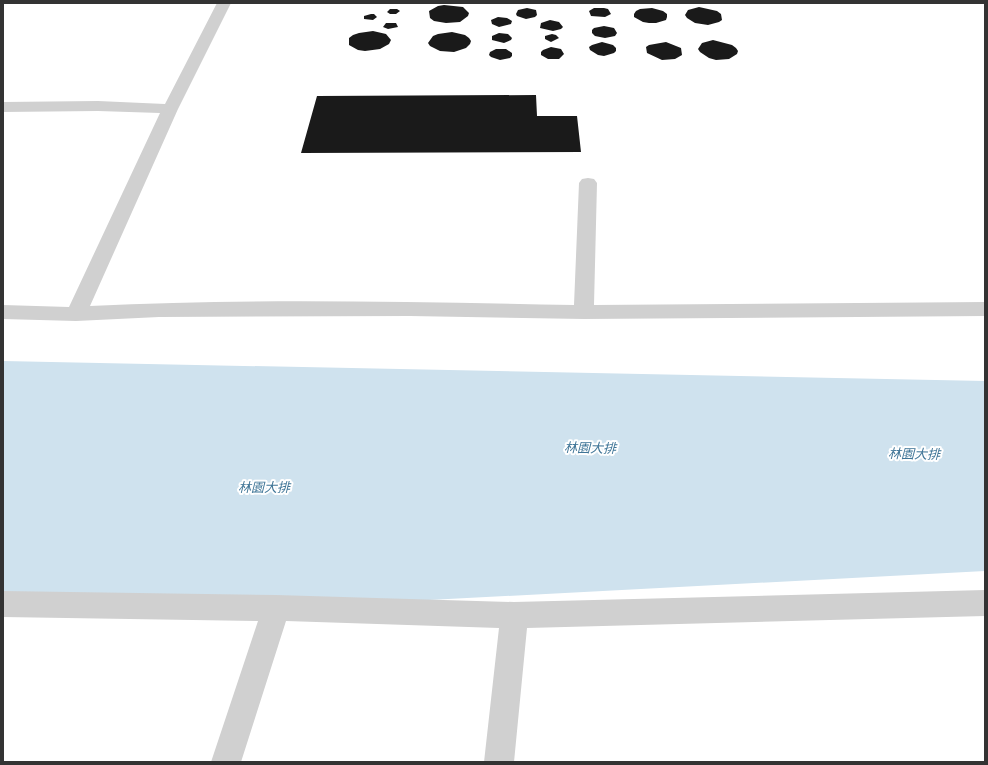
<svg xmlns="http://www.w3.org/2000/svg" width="988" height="765" viewBox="0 0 988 765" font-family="'DejaVu Sans','Noto Sans TC',sans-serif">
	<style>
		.water { fill: #cfe2ee }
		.building { fill: #1a1a1a }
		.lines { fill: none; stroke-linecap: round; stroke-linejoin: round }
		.minor { fill: #d0d0d0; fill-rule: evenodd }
		.labels { text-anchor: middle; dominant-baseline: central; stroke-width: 4; stroke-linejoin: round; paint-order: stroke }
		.water-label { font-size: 13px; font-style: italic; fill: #3f7597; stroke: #fff }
	</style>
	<rect width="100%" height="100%" fill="#fff"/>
	<!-- water -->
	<path class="water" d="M3,361L985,381V571L276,608L3,601Z"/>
	<!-- building -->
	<path class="building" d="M444,5L463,7L469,13L468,16L460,22L446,23L434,21L430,18L429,11L438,6Z
		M699,7L717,11L721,14L722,20L719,22L708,25L695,23L687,18L685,15L688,10Z
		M527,8L536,10L537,15L535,17L526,19L517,16L516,14L518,10Z
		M594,8H604L608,9L611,14L605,17L591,16L589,11Z
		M652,8L663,11L667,14V17L666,20L656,23H649L643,22L634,17V14L636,11L640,9Z
		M390,9H397L400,11L396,14H390L387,12Z
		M371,14H374L377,17L373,20L364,19V16Z
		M498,17L507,18L512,21L511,24L499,27L492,24L491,20Z
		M550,20L559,22L563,27L561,29L553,31L540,28L541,23Z
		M386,23H396L398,27L388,29L383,27Z
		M604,26L614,28L617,33L615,36L605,38L595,36L592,33V30L594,28Z
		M373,31L386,34L391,40L389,44L380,49L365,51L358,50L349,45V38L353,35L359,33Z
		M452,32L465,35L469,38L471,41L470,44L466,48L454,52L440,51L430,46L428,43L433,36L438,34Z
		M499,33L508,34L512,38L511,40L504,43L492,40V36Z
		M552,34L556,35L559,38L551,42L545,39V36Z
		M713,40L732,45L736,48L738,51L737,54L729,59L716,60L709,58L700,52L698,49L702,43Z
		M602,42L613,45L616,48V51L614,53L604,56L598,55L590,50L589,47L592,45Z
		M666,42L681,48L682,55L675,59L662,60L647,53L646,47L649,45Z
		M551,47L561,49L564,54L559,59H548L541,55V52L543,50Z
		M496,49H506L512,53V56L510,58L500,60L491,57L489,55L490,52Z
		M536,95L537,116H577L581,152L301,153L317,96Z"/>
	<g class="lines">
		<!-- minor -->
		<path class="minor" d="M217,3H231L178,109L90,306C251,298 413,302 574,305L579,183L582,179L588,178L594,179L597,183L594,305L985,302V316L584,319L410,316L159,317L76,321L3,319V305L69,307L160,113L98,111L3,112V102L98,101L165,104Z
			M985,590V616L527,628L514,762H484L499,628L286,621L241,762H211L258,621L3,617V591L276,595L514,602Z"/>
	</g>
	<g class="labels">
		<!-- water labels -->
		<g class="water-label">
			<text transform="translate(590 448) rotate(1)">林園大排</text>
			<text transform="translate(914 454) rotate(1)">林園大排</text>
			<text x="264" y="487">林園大排</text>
		</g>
	</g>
	<!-- border -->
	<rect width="988" height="765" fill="none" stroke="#333333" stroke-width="8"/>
</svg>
